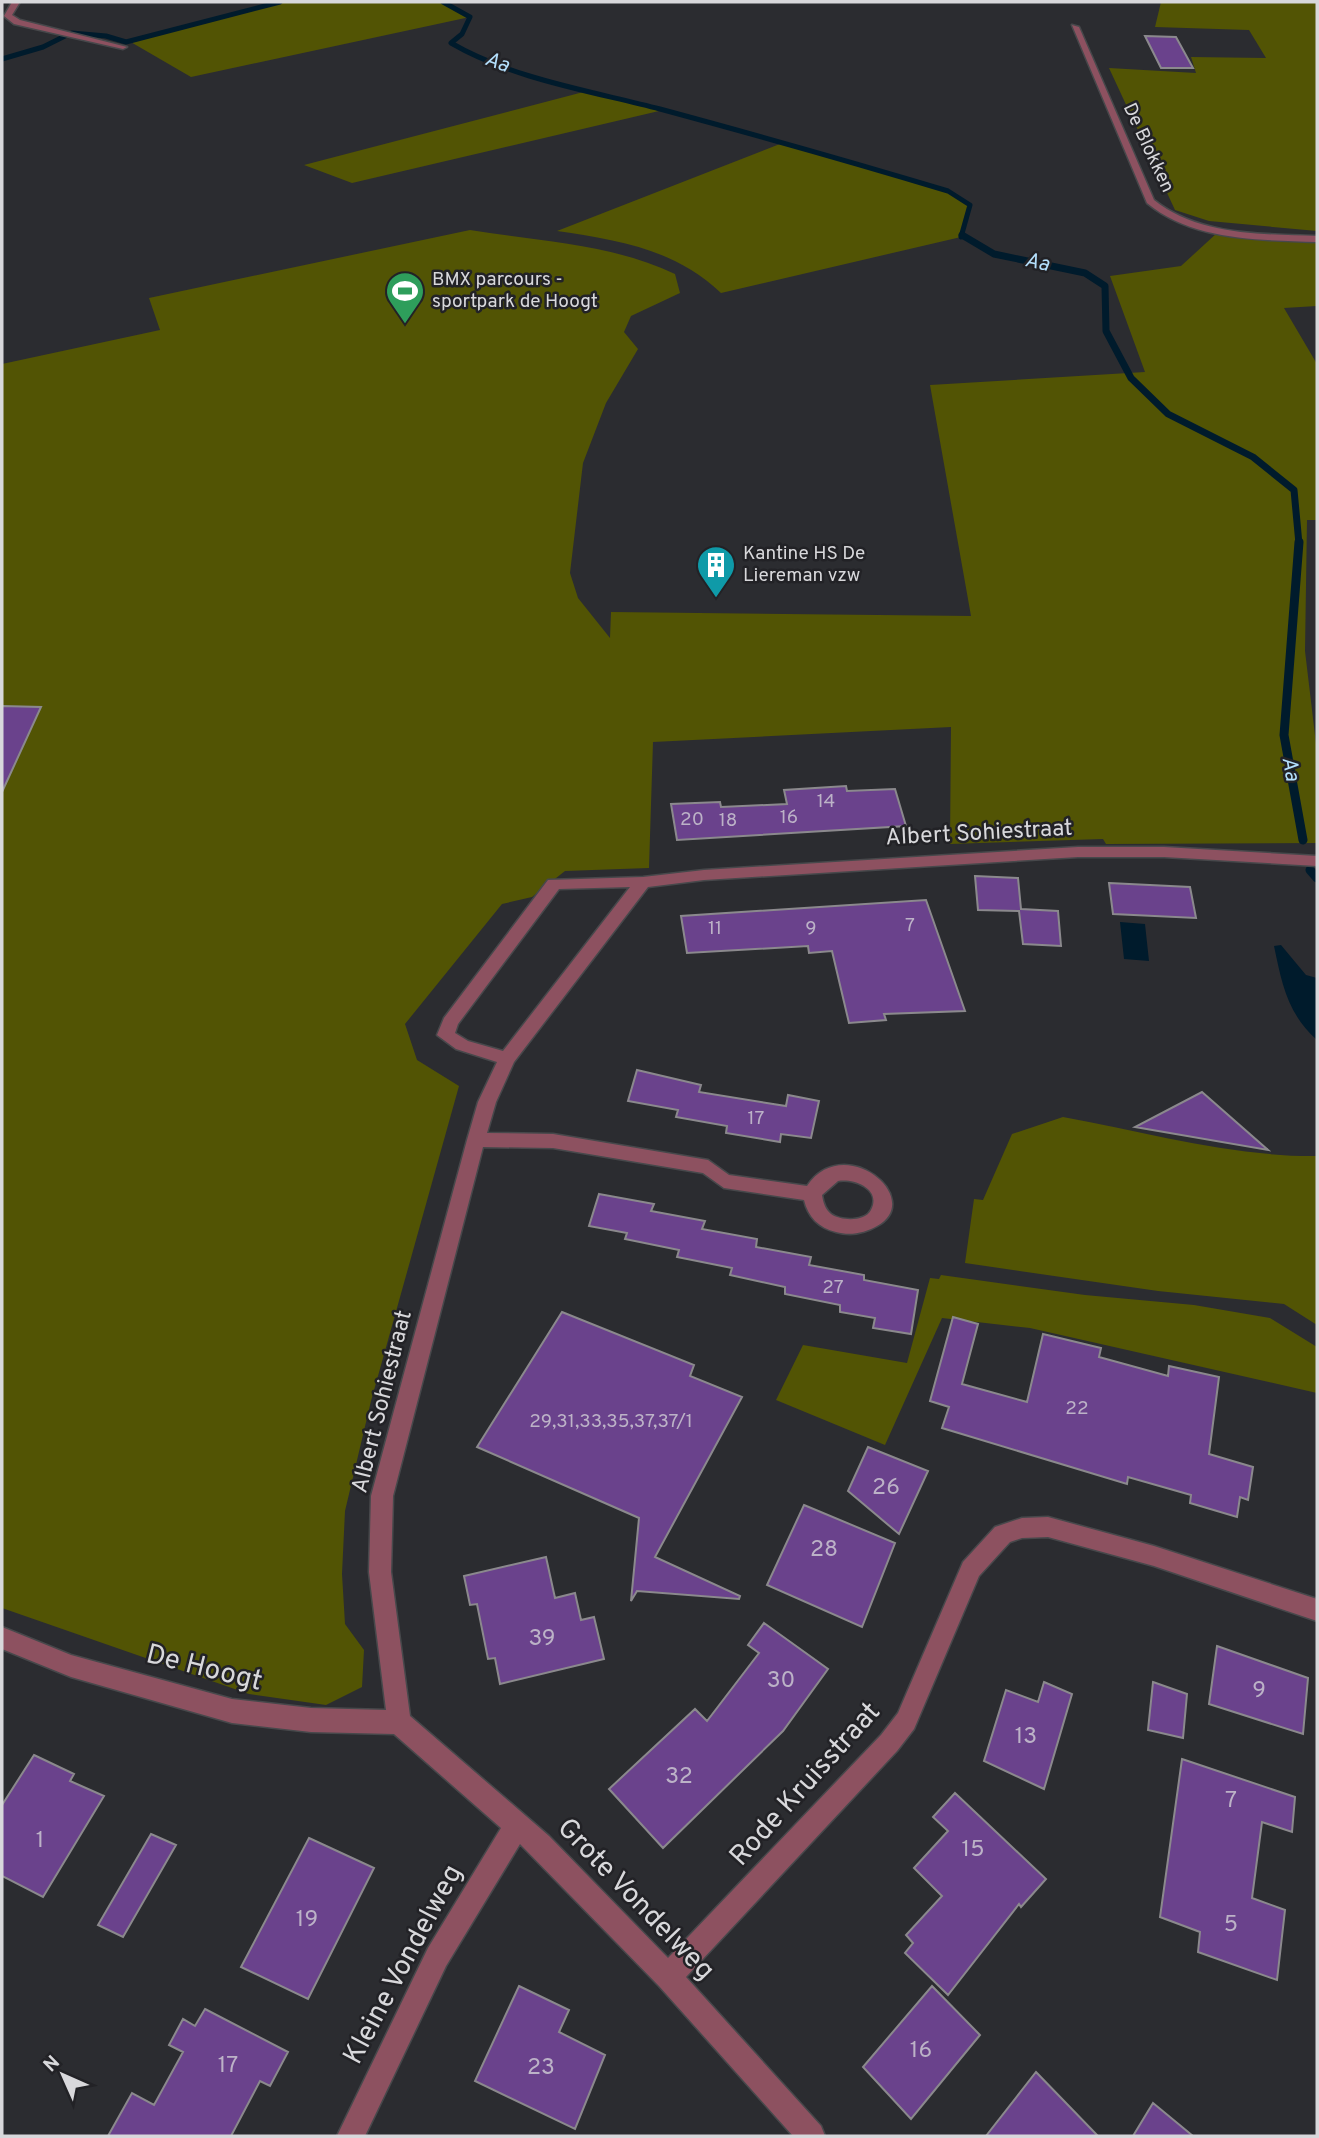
<svg xmlns="http://www.w3.org/2000/svg" width="1319" height="2138" viewBox="0 0 1319 2138" font-family="Overpass,sans-serif">
	<style>
		.green { fill: #525404 }
		.water { fill: #001b2c }
		.lines { fill: none; stroke-linecap: round; stroke-linejoin: round }
		.stream-far2 { stroke: #001b2c; stroke-width: 5 }
		.stream-far1 { stroke: #001b2c; stroke-width: 7 }
		.stream { stroke: #001b2c; stroke-width: 9 }
		.building { fill: #6a428c; stroke: #8b898d; stroke-width: 2 }
		.minor-casing { stroke: #47484b; stroke-width: 3 }
		.minor { fill: #8d5160; fill-rule: evenodd }
		.labels { text-anchor: middle; dominant-baseline: central; stroke-width: 5; stroke-linejoin: round; paint-order: stroke }
		.far-street-label { font-size: 19px; fill: #d8d8db; stroke: #222226 }
		.far-poi-label { font-size: 19px; fill: #d8d8db; stroke: #222226; text-anchor: start }
		.number-label { font-size: 19px; fill: #bcb2c7 }
		.far-water-label { font-size: 21px; font-style: italic; fill: #b4e0fd; stroke: #222226 }
		.street-label { font-size: 23px; fill: #d8d8db; stroke: #222226 }
		.near-number-label { font-size: 23px; fill: #bcb2c7 }
		.near-street-label { font-size: 28px; fill: #d8d8db; stroke: #222226 }
	</style>
	<rect width="100%" height="100%" fill="#2b2c30"/>
	<!-- green -->
	<path class="green" d="M272,2H443L470,17L191,77L129,41Z
		M1161,2H1317V231L1209,221L1175,210L1109,68L1196,73L1191,57L1266,58L1249,30L1155,27Z
		M591,90L659,111L352,183L304,165Z
		M785,142L948,191L970,205L961,237L721,293C675,249 618,240 557,231Z
		M470,230C537,241 613,244 675,274L680,293L631,316L624,332L638,349L606,403L583,463L570,573L578,598L610,638L611,612L971,616L930,385L1145,372L1110,276L1181,266L1217,233L1317,243V306L1284,308L1317,364V520H1307L1305,651L1317,752V843L1106,844L1103,839L950,844L951,727L653,742L649,868L565,871L532,897L502,904L405,1024L417,1060L459,1086L371,1401L345,1511L342,1574L345,1624L364,1650L362,1687L326,1705L249,1694L2,1608V364L160,330L149,298Z
		M1063,1117C1147,1132 1231,1157 1317,1156V1325L1284,1304L1158,1291L965,1263L974,1199L983,1200L1012,1134Z
		M941,1275L1085,1295L1194,1305L1270,1318L1317,1347V1393L1030,1328L942,1318L885,1445L776,1400L803,1345L907,1363L930,1278L939,1279Z"/>
	<!-- water -->
	<path class="water" d="M1120,922L1145,924L1149,961L1124,959Z
		M1281,945L1306,975L1317,978V1040C1287,1013 1282,984 1274,946Z"/>
	<g class="lines">
		<!-- stream-far2 -->
		<path class="stream-far2" d="M443,2L470,17L462,34L451,43C513,79 591,91 660,109C756,135 852,162 948,191L970,205L961,237
			M72,33L106,36L126,42L280,2
			M2,59L43,47L65,36"/>
		<!-- stream-far1 -->
		<path class="stream-far1" d="M962,235L994,254L1085,273L1105,286L1106,331L1131,378L1168,414L1253,457L1294,490L1299,544"/>
		<!-- stream -->
		<path class="stream" d="M1299,542L1284,735L1303,840
			M1310,870L1317,878"/>
	</g>
	<!-- building -->
	<path class="building" d="M1145,36L1176,37L1193,68H1161Z
		M2,706L41,707L2,792Z
		M846,786L847,791L895,789L906,826L677,840L671,804L720,802L721,807L787,804L784,790Z
		M975,876L1018,878L1021,909L1058,911L1061,946L1023,944L1019,911L978,910Z
		M1109,883L1190,887L1196,918L1113,914Z
		M926,900L965,1011L884,1014L886,1020L849,1023L832,951L809,953L808,946L687,953L681,916Z
		M637,1070L701,1085L699,1092L786,1106L788,1095L819,1101L811,1138L781,1134L780,1142L726,1133L727,1126L676,1117L678,1110L628,1101Z
		M1202,1092L1268,1150L1135,1127Z
		M599,1194L654,1204L651,1211L705,1221L702,1229L757,1239L756,1247L811,1257L809,1265L864,1275V1280L918,1290L911,1334L873,1328L875,1318L840,1312V1305L785,1294V1287L730,1275L732,1268L677,1257L679,1250L625,1239L627,1233L589,1226Z
		M562,1312L694,1365L690,1376L742,1397L655,1557L740,1596L739,1599L637,1591L631,1601L639,1518L477,1447Z
		M953,1317L978,1324L962,1384L1027,1402L1043,1334L1101,1348L1099,1357L1168,1376L1169,1366L1219,1377L1209,1454L1253,1467L1248,1500L1240,1497L1237,1517L1190,1503L1191,1495L1128,1477L1127,1484L942,1428L949,1407L930,1401Z
		M868,1447L928,1471L899,1534L848,1491Z
		M804,1505L895,1543L862,1627L767,1585Z
		M546,1557L555,1598L575,1593L581,1620L594,1617L604,1659L500,1684L495,1658L488,1659L477,1604L470,1605L464,1576Z
		M764,1623L828,1669L783,1731L663,1848L609,1789L695,1709L707,1721L759,1653L748,1645Z
		M1217,1646L1308,1678L1303,1734L1209,1704Z
		M1044,1682L1072,1694L1044,1789L984,1761L1006,1690L1038,1702Z
		M1153,1682L1187,1694L1183,1738L1148,1730Z
		M34,1755L74,1774L70,1781L104,1796L43,1897L2,1876V1805Z
		M1182,1759L1295,1797L1292,1832L1262,1822L1252,1898L1285,1910L1277,1980L1198,1952L1200,1932L1160,1917Z
		M955,1793L1046,1879L1021,1907L1019,1904L948,1995L905,1953L913,1943L906,1935L942,1896L914,1868L948,1831L933,1817Z
		M151,1834L176,1845L123,1937L98,1925Z
		M309,1838L374,1868L308,1999L241,1967Z
		M519,1986L569,2010L559,2032L605,2055L575,2129L475,2081Z
		M932,1986L980,2035L911,2119L863,2067Z
		M205,2009L288,2052L270,2086L260,2081L231,2136H108L132,2093L154,2105L183,2052L169,2045L183,2019L195,2026Z
		M1036,2072L1098,2136H986Z
		M1153,2103L1193,2136H1133Z"/>
	<g class="lines">
		<defs>
			<path id="minor" d="M12,2H20L12,15L20,20L127,47L123,49L14,24L4,16Z
				M1072,25L1079,27L1154,200C1199,236 1262,234 1317,236V242C1260,240 1193,241 1147,203Z
				M1078,847H1164L1317,856V866L1164,857H1078L704,880L648,887L514,1062L496,1102L487,1133L553,1134L708,1160L729,1175L807,1186C844,1131 926,1199 877,1226C865,1233 850,1236 836,1232C819,1228 808,1217 804,1200L724,1188L703,1173L553,1148L483,1147L393,1496L391,1572L410,1716L549,1836L668,1958L881,1735L898,1713L963,1562L995,1527L1022,1518L1048,1517L1154,1546L1317,1599V1621L1154,1566L1048,1537L1022,1538L1010,1542L979,1576L914,1729L897,1751L686,1977L821,2126L825,2136H793L659,1986L520,1844L446,1966L365,2136H337L428,1948L501,1828L394,1734L311,1732L232,1723L71,1677L2,1649V1627L71,1655L232,1699L311,1708L386,1710L369,1572L371,1496L467,1140L478,1102L497,1062L456,1049L437,1035L444,1018L548,880L643,877L704,870ZM630,887L503,1051L468,1041L455,1033L458,1024L559,889ZM838,1181C854,1178 882,1189 871,1210C865,1222 841,1221 831,1214C825,1209 823,1202 822,1195Z"/>
		</defs>
		<!-- minor casing -->
		<use href="#minor" class="minor-casing"/>
		<!-- minor -->
		<use href="#minor" class="minor"/>
	</g>
	<!-- icons -->
	<defs>
		<symbol id="stadium-pin" viewBox="-11 -11 22 30"><path d="M0 17L-7.5 6A9.5 9.5 0 1 1 7.5 6Z" fill="#2e9e5b" stroke="#222226"/><path d="M0-5a6.5 5 0 1 0 0 10a6.5 5 0 1 0 0-10ZM-3.5-1.8h7v3.6h-7Z" fill="#fff"/></symbol>
		<symbol id="building-pin" viewBox="-11 -11 22 30"><path d="M0 17L-7.5 6A9.5 9.5 0 1 1 7.5 6Z" fill="#0f9aa8" stroke="#222226"/><path d="M-4-6H4V6H1V3H-1V6H-4ZM-2.5-4.3h1.7v1.8h-1.7ZM.8-4.3h1.7v1.8H.8ZM-2.5-1h1.7V.8h-1.7ZM.8-1h1.7V.8H.8Z" fill="#fff"/></symbol>
	</defs>
	<g fill-rule="evenodd">
		<use href="#stadium-pin" x="383" y="269" width="44" height="60"/>
		<use href="#building-pin" x="694" y="543" width="44" height="60"/>
	</g>
	<g class="labels">
		<!-- far-street labels -->
		<g class="far-street-label">
			<text transform="translate(1148 148) rotate(65)">De Blokken</text>
		</g>
		<!-- far-poi labels -->
		<g class="far-poi-label">
			<text x="432" y="280">BMX parcours -<tspan x="432" dy="22">sportpark de Hoogt</tspan></text>
			<text x="743" y="554">Kantine HS De<tspan x="743" dy="22">Liereman vzw</tspan></text>
		</g>
		<!-- number labels -->
		<g class="number-label">
			<text x="826" y="802">14</text>
			<text x="789" y="818">16</text>
			<text x="692" y="820">20</text>
			<text x="728" y="821">18</text>
			<text x="910" y="926">7</text>
			<text x="715" y="929">11</text>
			<text x="811" y="929">9</text>
			<text x="756" y="1119">17</text>
			<text x="833" y="1288">27</text>
			<text x="1077" y="1409">22</text>
			<text x="611" y="1422">29,31,33,35,37,37/1</text>
		</g>
		<!-- far-water labels -->
		<g class="far-water-label">
			<text transform="translate(497 63) rotate(20)">Aa</text>
			<text transform="translate(1037 263) rotate(12)">Aa</text>
			<text transform="translate(1290 769) rotate(80)">Aa</text>
		</g>
		<!-- street labels -->
		<g class="street-label">
			<text transform="translate(979 834) rotate(-3)">Albert Sohiestraat</text>
			<text transform="translate(383 1402) rotate(-76)">Albert Sohiestraat</text>
		</g>
		<!-- near-number labels -->
		<g class="near-number-label">
			<text x="886" y="1488">26</text>
			<text x="824" y="1550">28</text>
			<text x="542" y="1639">39</text>
			<text x="781" y="1681">30</text>
			<text x="1259" y="1691">9</text>
			<text x="1026" y="1737">13</text>
			<text x="679" y="1777">32</text>
			<text x="1231" y="1801">7</text>
			<text x="40" y="1841">1</text>
			<text x="973" y="1850">15</text>
			<text x="307" y="1920">19</text>
			<text x="1231" y="1925">5</text>
			<text x="921" y="2051">16</text>
			<text x="228" y="2066">17</text>
			<text x="541" y="2068">23</text>
		</g>
		<!-- near-street labels -->
		<g class="near-street-label">
			<text transform="translate(204 1669) rotate(14)">De Hoogt</text>
			<text transform="translate(806 1785) rotate(-48)">Rode Kruisstraat</text>
			<text transform="translate(635 1900) rotate(46)">Grote Vondelweg</text>
			<text transform="translate(404 1965) rotate(-62)">Kleine Vondelweg</text>
		</g>
	</g>
	<!-- border -->
	<rect width="1319" height="2138" fill="none" stroke="#d8d8db" stroke-width="7"/>
	<!-- north arrow -->
	<g transform="translate(63 2075) rotate(315)" stroke="#222226" stroke-width="5" paint-order="stroke">
	<path d="M0-5L12 26L0 18L-12 26Z" fill="#d8d8db"/>
	<text y="-10" font-size="19" font-weight="bold" text-anchor="middle" fill="#d8d8db">N</text>
	</g>
</svg>
